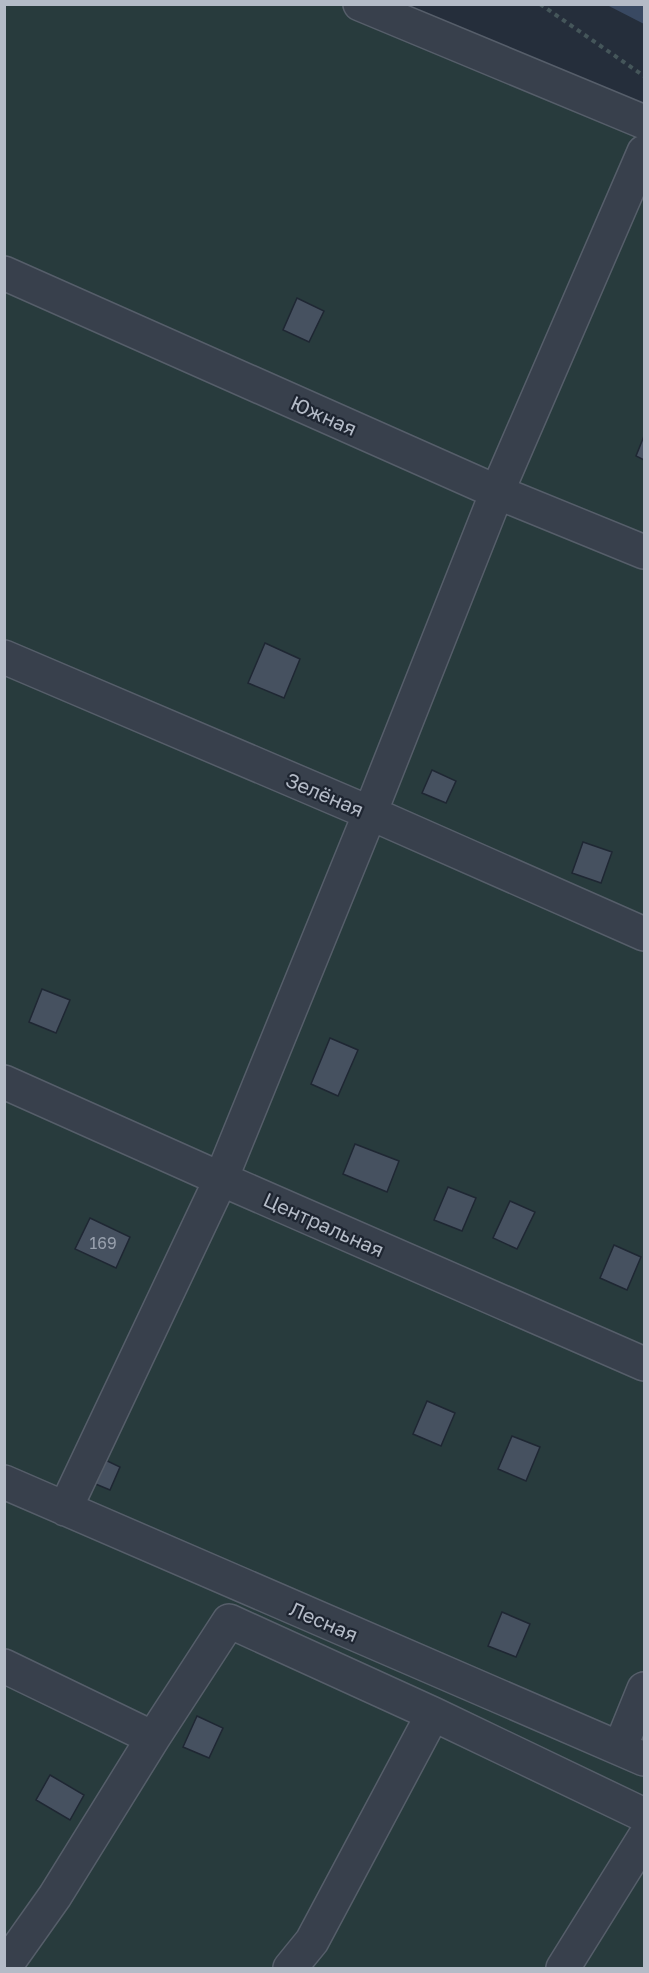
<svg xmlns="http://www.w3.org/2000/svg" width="649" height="1973" viewBox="0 0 649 1973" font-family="'Golos Text',sans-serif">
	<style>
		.green { fill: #283b3d }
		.water { fill: #394962 }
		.building { fill: #465160; stroke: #1f2733; stroke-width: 1.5 }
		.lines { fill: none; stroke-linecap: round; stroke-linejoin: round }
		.minor-casing { stroke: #565e6a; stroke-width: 36 }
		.path { stroke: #45565a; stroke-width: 4; stroke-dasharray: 4.5 4.5; stroke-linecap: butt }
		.minor { stroke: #38404c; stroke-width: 33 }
		.labels { text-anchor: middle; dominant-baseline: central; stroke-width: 4.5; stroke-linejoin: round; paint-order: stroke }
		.number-label { font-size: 16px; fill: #98a0ad }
		.street-label { font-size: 20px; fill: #b4bbc7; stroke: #1e2531 }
	</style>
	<rect width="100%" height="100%" fill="#252e3b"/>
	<!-- green -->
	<path class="green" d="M5,5H387L644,116V1968H5Z"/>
	<!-- water -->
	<path class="water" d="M607,5H644V24Z"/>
	<!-- building -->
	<path class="building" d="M297,298L324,311L309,342L283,330Z
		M644,436V460L636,456Z
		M265,643L300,659L284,698L248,683Z
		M432,770L456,781L446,803L422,793Z
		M583,842L612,852L601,883L572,873Z
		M42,989L70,1000L56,1033L29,1022Z
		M330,1038L358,1050L338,1096L311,1084Z
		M355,1144L399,1161L387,1192L343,1174Z
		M448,1187L476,1198L462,1231L434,1220Z
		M510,1201L535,1212L517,1249L493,1238Z
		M90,1218L130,1237L116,1268L75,1249Z
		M614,1245L641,1257L627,1290L600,1278Z
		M427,1401L455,1413L441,1446L413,1434Z
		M512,1436L540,1447L526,1481L498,1469Z
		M97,1456L120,1467L110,1490L86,1480Z
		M502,1612L530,1624L516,1657L488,1646Z
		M197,1716L223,1728L209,1758L183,1747Z
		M50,1775L84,1795L70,1820L36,1800Z"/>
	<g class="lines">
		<defs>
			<path id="minor" d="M360,4L644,122
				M4,273L497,492L644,552
				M4,657L370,813L644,934
				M4,1082L221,1179L644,1364
				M4,1482L644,1759
				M65,1509L221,1179L370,813L497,492L644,152
				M4,1666L153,1738
				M620,1748L644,1689
				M4,1968L55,1896L153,1738L229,1621L433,1714L644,1815
				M290,1968L312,1941L433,1714
				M563,1968L644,1838"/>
		</defs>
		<!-- minor casing -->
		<use href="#minor" class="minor-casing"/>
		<!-- path -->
		<path class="path" d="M540,4L644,76"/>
		<!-- minor -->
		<use href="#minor" class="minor"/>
	</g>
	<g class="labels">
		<!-- number labels -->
		<g class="number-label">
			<text x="103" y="1243">169</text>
		</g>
		<!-- street labels -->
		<g class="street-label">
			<text transform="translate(324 415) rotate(24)">Южная</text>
			<text transform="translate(325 794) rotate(23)">Зелёная</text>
			<text transform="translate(324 1224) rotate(24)">Центральная</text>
			<text transform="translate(324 1621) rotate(23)">Лесная</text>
		</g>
	</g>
	<!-- border -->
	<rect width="649" height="1973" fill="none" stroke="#b4bbc7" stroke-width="12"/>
</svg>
